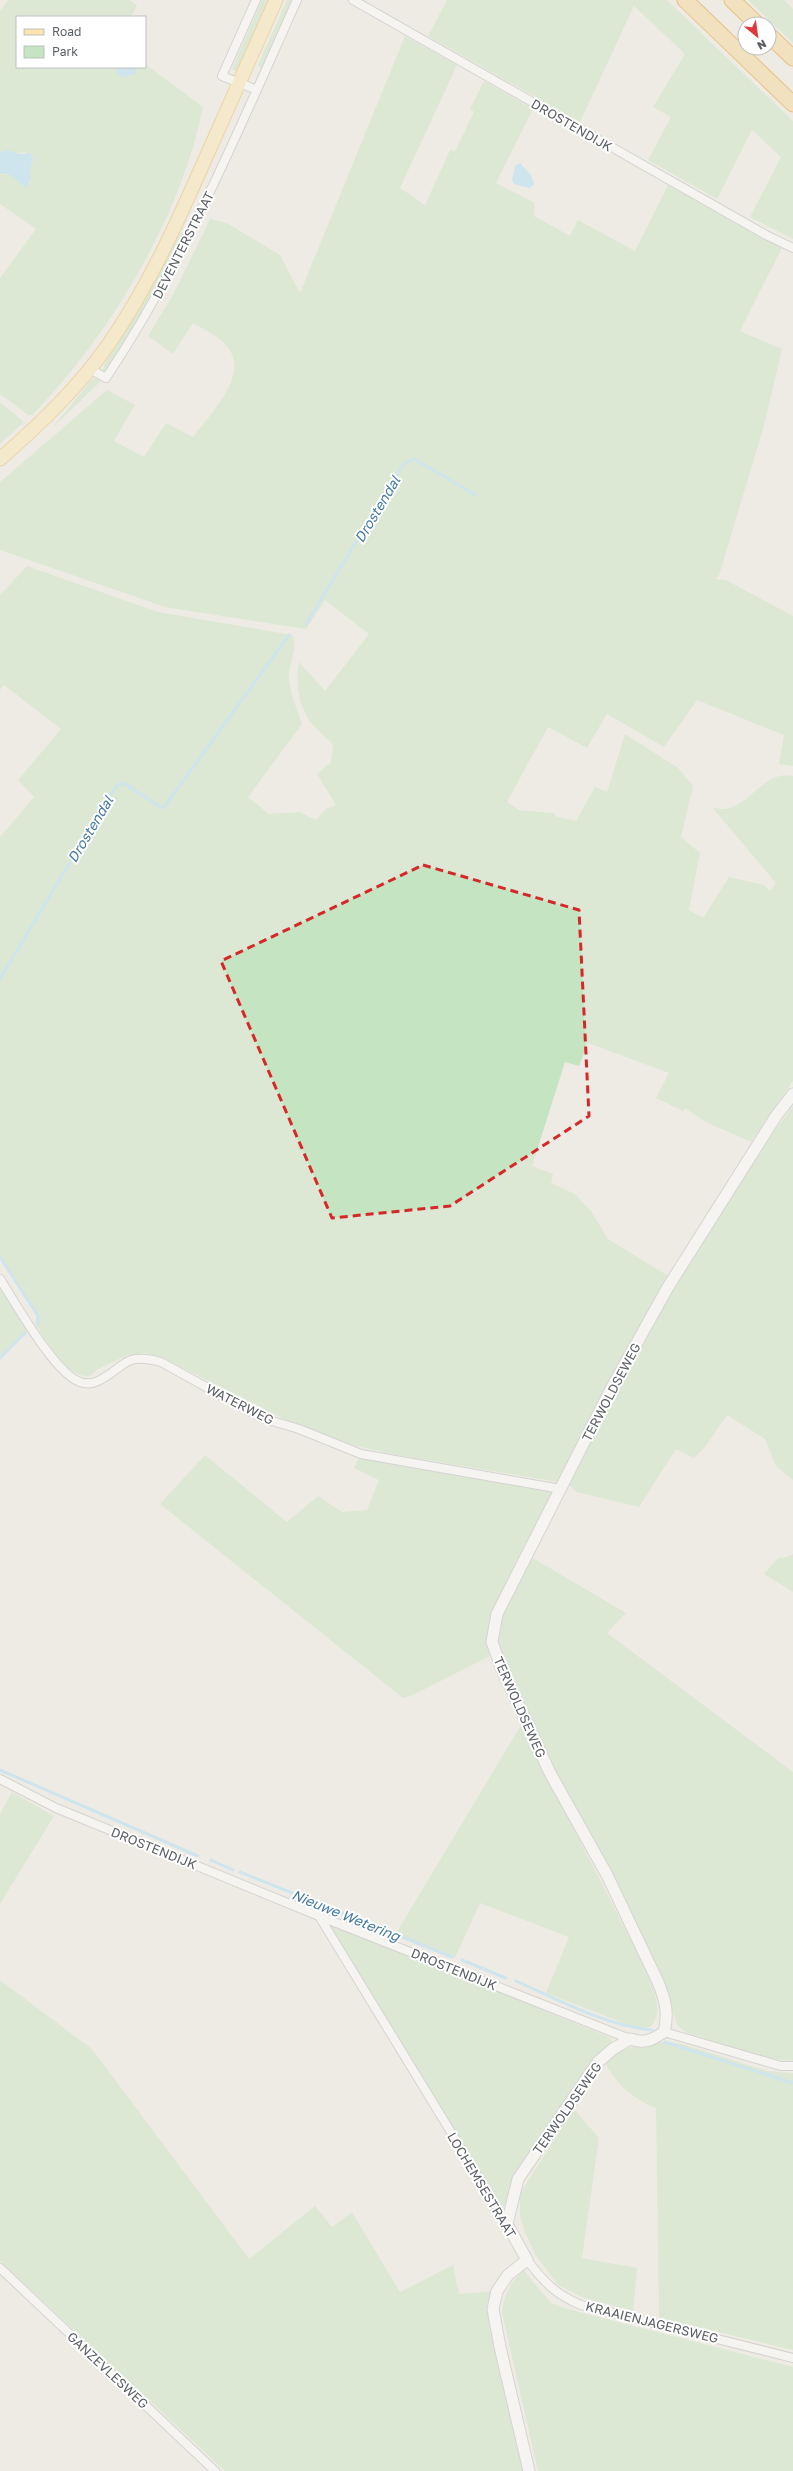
<svg xmlns="http://www.w3.org/2000/svg" width="793" height="2471" viewBox="0 0 793 2471" font-family="'Golos Text',sans-serif">
	<style>
		.green { fill: #c5e4c2 }
		.water { fill: #a8def9 }
		.lines { fill: none; stroke-linecap: round; stroke-linejoin: round }
		.stream { stroke: #a8def9; stroke-width: 3 }
		.street-casing { stroke: #b4b7ba; stroke-width: 10 }
		.secondary-casing { stroke: #b6b9bd; stroke-width: 13 }
		.primary-casing { stroke: #e8b663; stroke-width: 15 }
		.highway-casing { stroke: #e38d0f; stroke-width: 17 }
		.street { stroke: #fff; stroke-width: 8 }
		.secondary { stroke: #fff; stroke-width: 11 }
		.primary { stroke: #fae6ad; stroke-width: 13 }
		.highway { stroke: #f6d493; stroke-width: 15 }
		.marked { fill: none; stroke: #d62828; stroke-width: 3; stroke-dasharray: 8 5; stroke-linejoin: round }
		.labels { text-anchor: middle; dominant-baseline: central; stroke-width: 4; stroke-linejoin: round; paint-order: stroke }
		.street-label { font-size: 13px; fill: #5c6064; stroke: #fff }
		.water-label { font-size: 14px; font-style: italic; fill: #437aa2; stroke: #fff }
	</style>
	<rect width="100%" height="100%" fill="#eeebe4"/>
	<!-- green -->
	<path class="green" d="M8,0H129L137,5L131,17H17V67H145V64L203,107C182,215 109,337 32,415H28L0,394V278L36,229L0,204V174L11,175L21,184H30C31,173 30,163 25,152C17,155 9,150 0,152V11Z
		M262,0H270L237,72L232,69Z
		M287,0H293L262,69L258,65Z
		M447,0H667L793,121V239L750,217L781,157L752,130L717,199L648,160L671,117L653,107L685,54L634,6L580,122L428,36Z
		M748,0H784L793,9V43Z
		M405,36L457,65L400,188L425,205L450,150L455,151L474,112L470,109L484,81L533,109L496,183L535,203L534,216L570,236L578,220L635,251L668,185L782,248L740,331L782,349L764,426L719,575L715,579L726,580L793,616V766L779,764L784,735L697,700L664,747L607,714L587,748L548,727L507,802L519,810L554,813L557,817L576,821L595,787L607,792L625,734L678,768L693,786L681,837L700,853L689,910L703,918L729,877L764,885L770,891L776,883L712,807C745,820 760,768 793,776V1081L751,1142L706,1122L685,1108L683,1111L656,1098L669,1073L588,1043L579,1066L565,1062L532,1166L553,1174L551,1183L575,1194L591,1211L608,1239L670,1277L558,1482L386,1453L345,1443L288,1421L175,1364L146,1353L128,1355L98,1369L90,1376C67,1379 49,1343 37,1327L39,1319L0,1258V837L34,797L18,780L61,729L4,685L0,690V595L27,566L158,612L292,635C298,647 291,659 289,672C288,689 297,708 302,724L248,797L269,814L299,812L316,820L326,809L336,805L317,774L331,762L333,745C327,737 319,732 313,725C298,707 295,683 299,662L325,691L369,634L325,600L306,629L165,607L0,550V482L107,390L135,405L114,441L144,457L166,423L193,437C210,414 253,373 225,344C217,335 203,329 193,323L173,354L148,336L174,293L210,219L227,223L280,255L300,293Z
		M180,233H187L163,281L106,372L103,371L104,365L153,285Z
		M99,377L102,380L53,427L92,379Z
		M0,402L24,422L0,444Z
		M793,1106V1480L776,1466L765,1439L727,1415L705,1447L694,1458L676,1449L639,1507L577,1492L568,1484C633,1353 704,1223 793,1106Z
		M0,1288L29,1330L0,1359Z
		M205,1455L287,1522L318,1496L342,1512L367,1510L379,1480L354,1468L360,1456L553,1492L489,1648L490,1656L413,1695L403,1698L160,1504Z
		M793,1554V1592L764,1574L778,1558L787,1557Z
		M531,1557L626,1613L607,1633L793,1772V2061L774,2059L687,2033L677,2025L661,1973L595,1842L557,1774L506,1668L496,1640L501,1616Z
		M521,1725L649,1976C654,1992 664,2014 650,2027L639,2029L631,2026L546,1993L569,1937L480,1903L455,1958L395,1935Z
		M12,1792L54,1816L0,1904V1814Z
		M328,1922L611,2038L612,2044L507,2205L502,2207Z
		M0,1980L92,2049L249,2259L315,2206L332,2227L352,2212L400,2292L453,2265L459,2294L493,2291L525,2471H225L0,2261Z
		M667,2042L682,2044L767,2071L793,2073V2350L659,2318L656,2108C633,2099 617,2085 605,2063C618,2045 648,2044 667,2042Z
		M574,2109L599,2138L582,2258L637,2268L633,2311L584,2298L558,2285L536,2256L524,2230L520,2216V2193Z
		M524,2271L551,2303L564,2308L793,2367V2471H538L502,2313C503,2297 510,2281 524,2271Z"/>
	<!-- water -->
	<path class="water" d="M115,67H138L135,74L125,77L117,74Z
		M7,150L20,154L30,153L34,160C27,168 34,178 27,187C16,185 16,172 0,174V152Z
		M520,163L531,175L534,184L530,188L514,184L512,180L515,166Z"/>
	<g class="lines">
		<!-- stream -->
		<path class="stream" d="M306,624L404,464L414,459L476,495
			M0,979L114,789L119,784H125L162,808L165,806L289,635
			M0,1257L38,1316L37,1324
			M0,1358L25,1333
			M0,1770L198,1856
			M211,1860L233,1870
			M240,1872L452,1957
			M462,1960L506,1978
			M516,1981C559,2000 604,2025 652,2030
			M665,2042L793,2083"/>
		<defs>
			<path id="street" d="M256,0L222,76L257,90
				M353,0L766,235L793,248
				M90,369L106,378C185,260 239,129 297,0
				M0,1279C15,1302 55,1374 80,1382C86,1384 92,1384 98,1381C127,1367 122,1352 161,1362L262,1418L299,1429L361,1454L561,1489
				M0,1779L56,1808L319,1916L630,2039
				M319,1916L507,2224
				M664,2032L781,2066H793
				M527,2260C544,2282 555,2294 581,2305L793,2358
				M0,2268L215,2471"/>
			<path id="secondary" d="M529,2471L500,2347L493,2309L497,2291L508,2275L527,2260L507,2224L518,2179L598,2062L613,2049L630,2039C645,2044 652,2040 664,2032C669,2013 665,1999 658,1982L607,1875L550,1773L501,1667L492,1642L497,1614L610,1391L668,1287L776,1116L793,1094"/>
			<path id="primary" d="M0,459C39,425 78,388 108,345C149,286 178,221 207,155C230,103 253,52 276,0"/>
			<path id="highway" d="M685,0L793,104
				M732,0L757,24
				M769,35L793,58"/>
		</defs>
		<!-- street casing -->
		<use href="#street" class="street-casing"/>
		<!-- secondary casing -->
		<use href="#secondary" class="secondary-casing"/>
		<!-- primary casing -->
		<use href="#primary" class="primary-casing"/>
		<!-- highway casing -->
		<use href="#highway" class="highway-casing"/>
		<!-- street -->
		<use href="#street" class="street"/>
		<!-- secondary -->
		<use href="#secondary" class="secondary"/>
		<!-- primary -->
		<use href="#primary" class="primary"/>
		<!-- highway -->
		<use href="#highway" class="highway"/>
	</g>
	<!-- marked area -->
	<path d="M0 0H793V2471H0ZM423,865L579,910L589,1116L450,1206L332,1218L221,961Z" fill="#eeebe4" fill-opacity=".55" fill-rule="evenodd"/>
	<path class="marked" d="M423,865L579,910L589,1116L450,1206L332,1218L221,961Z"/>
	<g class="labels">
		<!-- street labels -->
		<g class="street-label">
			<text transform="translate(572 125) rotate(30)">DROSTENDIJK</text>
			<text transform="translate(183 245) rotate(-63)">DEVENTERSTRAAT</text>
			<text transform="translate(611 1392) rotate(-62)">TERWOLDSEWEG</text>
			<text transform="translate(240 1404) rotate(27)">WATERWEG</text>
			<text transform="translate(520 1707) rotate(66)">TERWOLDSEWEG</text>
			<text transform="translate(154 1848) rotate(22)">DROSTENDIJK</text>
			<text transform="translate(454 1969) rotate(22)">DROSTENDIJK</text>
			<text transform="translate(567 2108) rotate(-55)">TERWOLDSEWEG</text>
			<text transform="translate(482 2185) rotate(59)">LOCHEMSESTRAAT</text>
			<text transform="translate(652 2322) rotate(14)">KRAAIENJAGERSWEG</text>
			<text transform="translate(108 2370) rotate(43)">GANZEVLESWEG</text>
		</g>
		<!-- water labels -->
		<g class="water-label">
			<text transform="translate(377 509) rotate(-59)">Drostendal</text>
			<text transform="translate(90 829) rotate(-59)">Drostendal</text>
			<text transform="translate(346 1915) rotate(22)">Nieuwe Wetering</text>
		</g>
	</g>
	<!-- legend -->
	<rect x="16" y="16" width="130" height="52" fill="#ffffff" stroke="#bebfc1"/>
	<rect x="24" y="29" width="20" height="6" fill="#fae6ad" stroke="#bebfc1"/>
	<text x="52" y="36" font-size="12" fill="#5c6064">Road</text>
	<rect x="24" y="46" width="20" height="12" fill="#c5e4c2" stroke="#bebfc1"/>
	<text x="52" y="56" font-size="12" fill="#5c6064">Park</text>
	<!-- north arrow -->
	<g transform="translate(757 36) rotate(151)"><circle r="19" fill="#ffffff" stroke="#bebfc1"/>
	<path d="M0-3L7 15L0 10L-7 15Z" fill="#de3a3c"/>
	<text y="-6" font-size="11" font-weight="bold" text-anchor="middle" fill="#5c6064">N</text>
	</g>
</svg>
